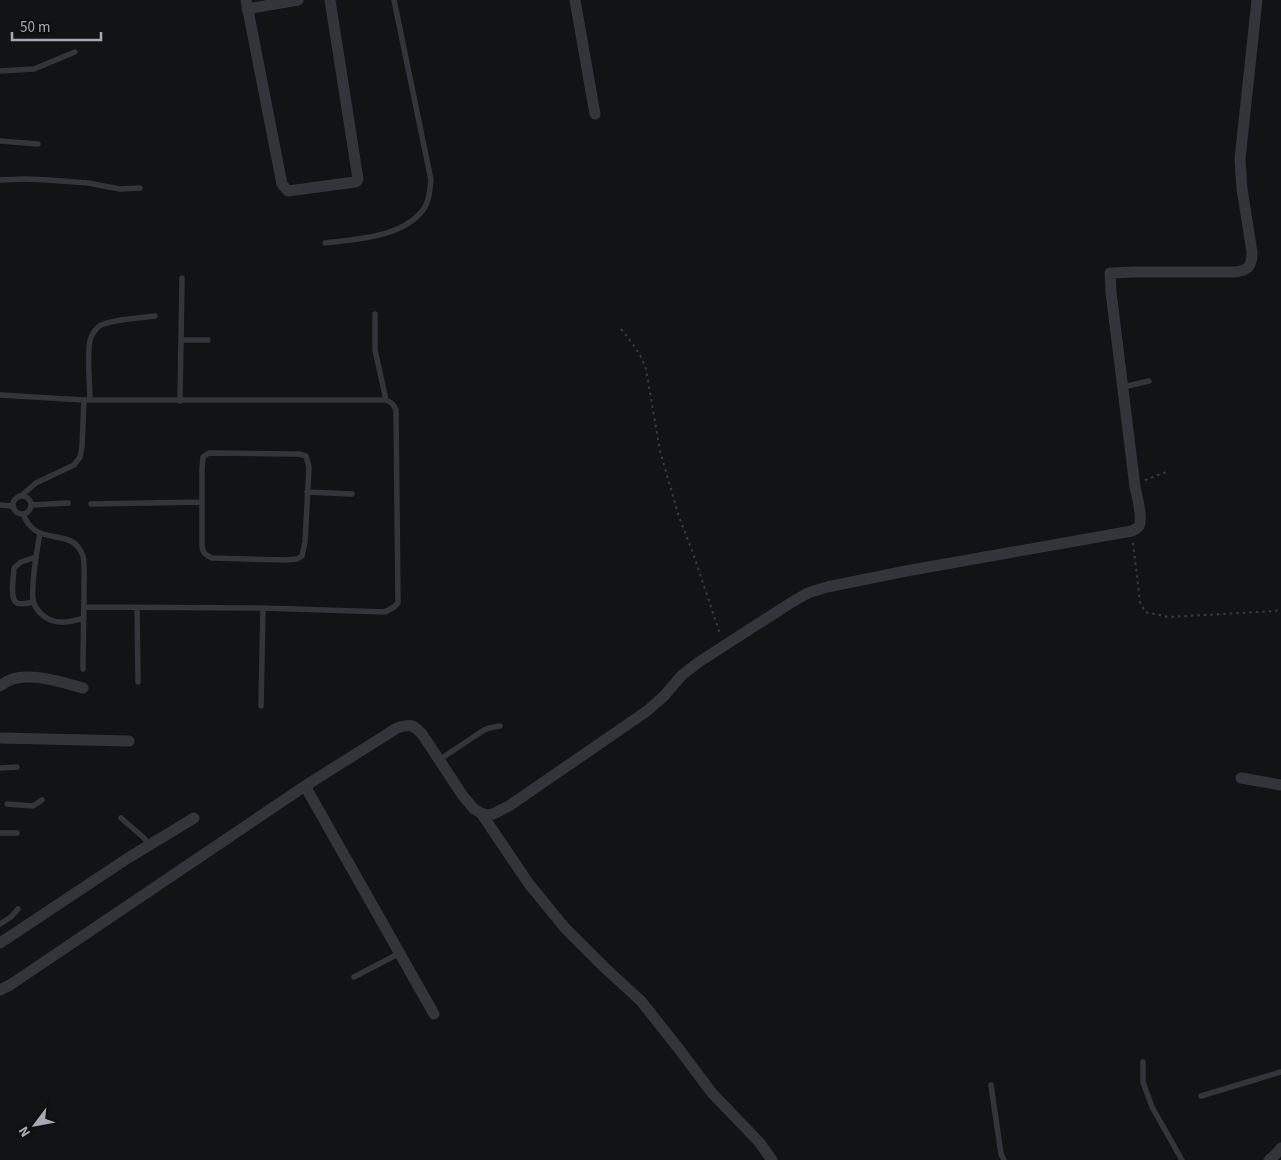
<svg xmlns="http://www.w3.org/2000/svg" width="1281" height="1160" viewBox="0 0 1281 1160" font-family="'Source Sans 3',sans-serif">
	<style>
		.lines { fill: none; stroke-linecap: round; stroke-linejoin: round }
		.path { stroke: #393c41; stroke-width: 2; stroke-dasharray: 2.5 4; stroke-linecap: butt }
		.lane { stroke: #33353a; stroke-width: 5.5 }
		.street { stroke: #33353a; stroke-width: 11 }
	</style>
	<rect width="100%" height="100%" fill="#121314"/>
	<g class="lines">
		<!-- path -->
		<path class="path" d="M621,329C632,343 640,352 646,369L660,451L679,517L693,553L720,634
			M1145,480L1169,471
			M1133,543L1140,602L1145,612L1169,617L1275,611L1281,609"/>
		<!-- lane -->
		<path class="lane" d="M0,71L34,69L75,52
			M0,141L38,144
			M0,180L25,179L49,180L88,183L120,189L140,188
			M325,243C357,239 401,238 423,210C429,202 430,190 431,180L394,0
			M375,314V350L386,400
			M181,340H208
			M1123,387L1149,381
			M0,395L84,400H386C392,402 394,405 396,410L398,603L394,607L385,612L263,608L84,607
			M90,400C90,386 86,349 91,337C93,333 96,328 101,325C114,319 140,318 155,316
			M180,401L182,278
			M209,453L290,454H299L306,456L309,467L305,542L302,556L297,559L286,560L212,558C205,555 203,553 202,546V469L203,457Z
			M307,492L352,494
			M22,495L36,483L74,465L80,457L82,447L84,400
			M13 505a9 9 0 1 1 18 0a9 9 0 1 1-18 0Z
			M91,504L202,502
			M0,505L12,506
			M31,505L68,503
			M23,514C30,531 39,534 56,537C60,538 64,538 68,540C75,542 81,549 83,556C85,566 84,577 84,587C84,615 83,642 83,669
			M40,533C37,550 34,567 33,584C33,589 32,594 33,599C35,612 48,622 61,622C68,623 77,620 84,618
			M33,602C29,603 21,605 17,603C9,599 14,575 14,568L21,562L36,557
			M137,608L138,682
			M261,706L263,608
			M439,760L484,730L489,728L500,726
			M0,768L17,767
			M7,804L33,806L42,800
			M121,818L143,837L150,845
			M0,833H17
			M0,924L11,917L18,909
			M354,977L400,953
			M1143,1062V1082L1152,1107L1182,1160
			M991,1085L1001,1154L1004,1160
			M1201,1096L1281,1072"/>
		<!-- street -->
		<path class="street" d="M246,0L282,184L288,191L355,182L357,181L358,179L330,0
			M575,0L595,114
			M247,9L298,0
			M0,686C3,684 7,681 10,680C31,672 62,682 83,688
			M0,738L129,741
			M1241,778L1281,785
			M305,786L434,1014
			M481,813L529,884L565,928L604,967L641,1001L679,1049L712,1093L759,1142L772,1160
			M0,943L128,858L194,818
			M0,990L10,985L305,786L397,728C410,724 413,724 422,734L463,796L474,809L481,813L487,815L493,814L509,806L647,711L664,696L682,675L699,662L792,602L808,593L827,587L906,571L1132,531C1135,529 1137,529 1139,526C1143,519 1137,496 1135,487L1111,292L1110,273L1135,272H1233C1248,271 1252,267 1252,252L1242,189L1240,159L1257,0
			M1269,1160L1276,1154L1281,1148"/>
	</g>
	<!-- north arrow -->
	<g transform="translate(35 1125) rotate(238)" stroke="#0e0e0f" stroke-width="4" paint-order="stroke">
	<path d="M0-4L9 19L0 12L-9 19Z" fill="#a3aab6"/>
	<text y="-8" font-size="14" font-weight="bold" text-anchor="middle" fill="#a3aab6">N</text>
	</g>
	<!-- scale -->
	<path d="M12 32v8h89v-8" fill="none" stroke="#a3aab6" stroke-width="2.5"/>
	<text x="20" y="32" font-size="15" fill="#a3aab6" stroke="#0e0e0f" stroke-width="4" paint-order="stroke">50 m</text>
</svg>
